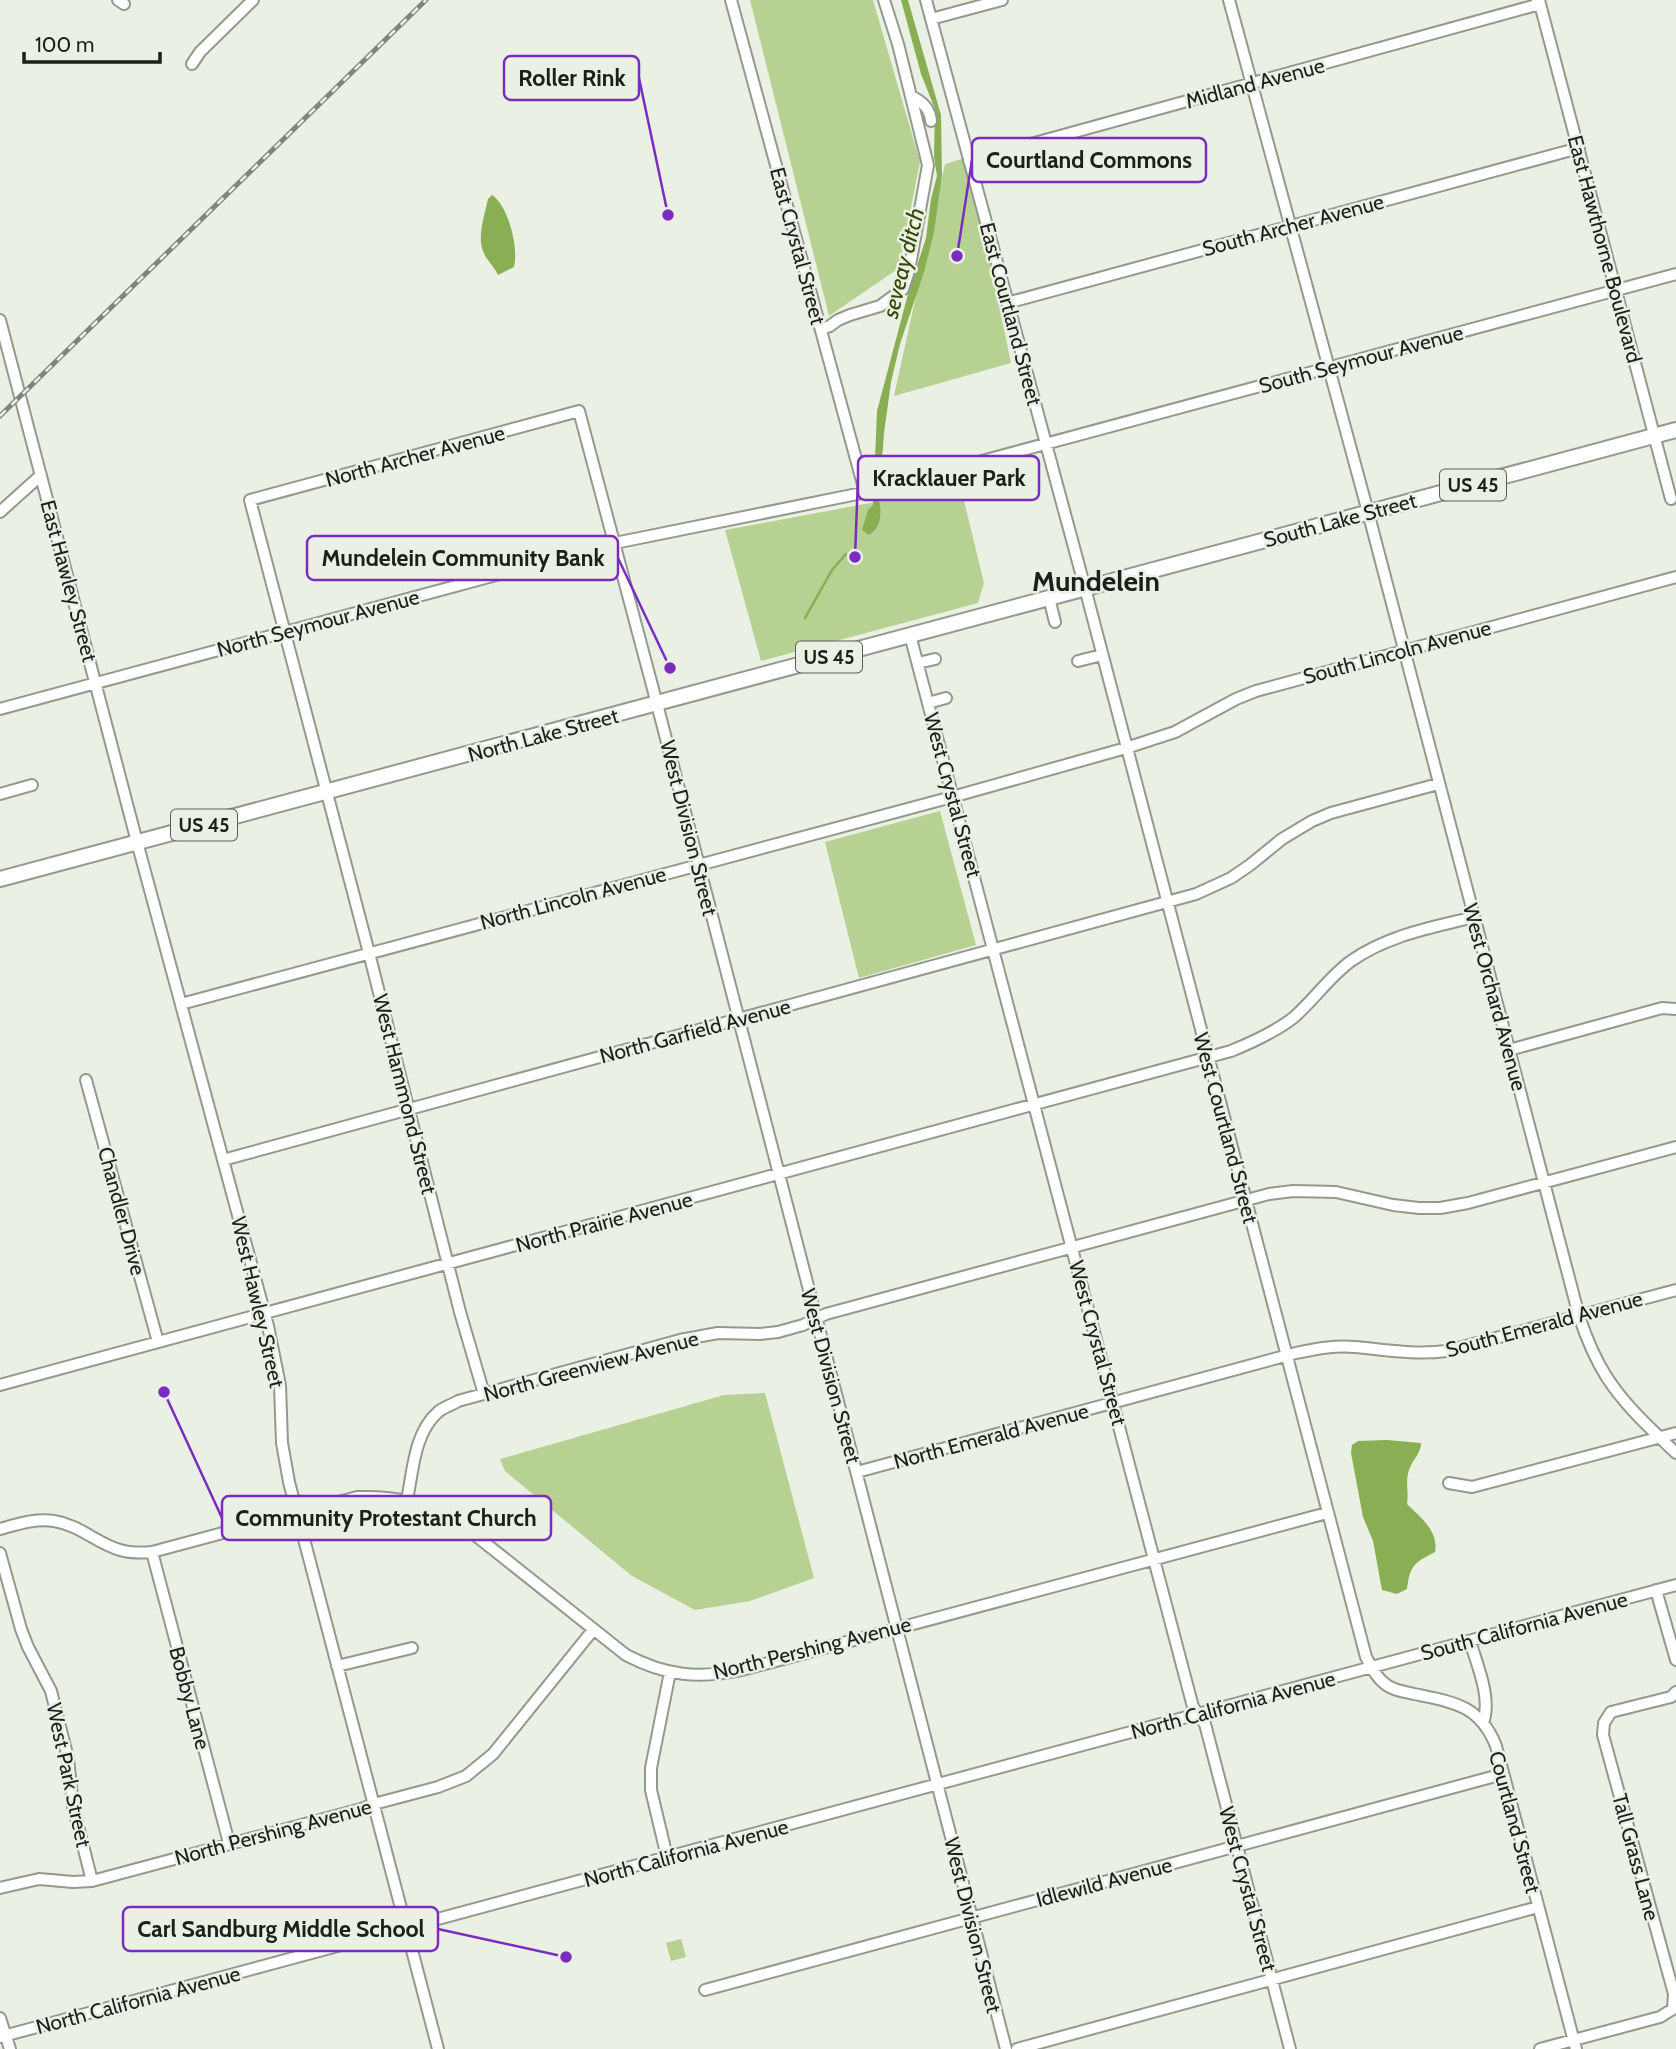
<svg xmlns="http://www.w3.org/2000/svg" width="1676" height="2049" viewBox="0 0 1676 2049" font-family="Cabin,sans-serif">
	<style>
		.green { fill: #b6d191 }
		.water { fill: #8aae53 }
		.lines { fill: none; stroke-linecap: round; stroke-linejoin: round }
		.stream { stroke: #8aae53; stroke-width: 2.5 }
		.minor-casing { stroke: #94998f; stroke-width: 14 }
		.major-casing { stroke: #94998f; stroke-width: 18 }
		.minor { stroke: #fff; stroke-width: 10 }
		.major { stroke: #fff; stroke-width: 14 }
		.rail-casing { stroke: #81847d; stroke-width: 5 }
		.rail { stroke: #ebf0e5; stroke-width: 2.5; stroke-dasharray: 8; stroke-linecap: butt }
		.labels { text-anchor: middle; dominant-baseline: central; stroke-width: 5; stroke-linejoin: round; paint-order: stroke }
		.shield { fill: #ebf0e5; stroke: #5b5e58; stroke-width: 2 }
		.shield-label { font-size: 19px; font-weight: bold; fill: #1d1f1b }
		.street-label { font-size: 21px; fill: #1d1f1b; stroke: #ebf0e5 }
		.water-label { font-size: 23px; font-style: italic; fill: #334904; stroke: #ebf0e5 }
		.district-label { font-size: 28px; font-weight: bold; fill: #1d1f1b; stroke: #ebf0e5 }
		.leader { fill: none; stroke: #7b2cbf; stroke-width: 2.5 }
		.callout-dot { fill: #7b2cbf; stroke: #ebf0e5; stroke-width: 2.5 }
		.callout { fill: #ebf0e5; stroke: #7b2cbf; stroke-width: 2.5 }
		.callout-label { font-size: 23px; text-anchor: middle; font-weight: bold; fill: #1d1f1b }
	</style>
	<rect width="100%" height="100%" fill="#ebf0e5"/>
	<!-- green -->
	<path class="green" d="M750,0H873L920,162L899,268L829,316Z
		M968,157L1011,363L894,396L945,164Z
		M959,480L984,583L978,603L761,661L725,530L892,499Z
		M940,811L976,945L859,978L825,842Z
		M765,1393L814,1578L750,1601L695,1610L632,1576L505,1471L500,1459L724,1395Z
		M681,1939L686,1957L671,1961L666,1943Z"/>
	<!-- water -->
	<path class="water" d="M901,0H908L941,115L942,175L934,232L924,272L900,344L891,382L884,433L879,500C882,512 881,529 869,535L862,530L868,510L873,505L877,411L908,294L926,238L931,199L937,176L934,157L935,109L921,74Z
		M492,195C508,205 519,248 514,267L498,275C494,266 486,260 483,251C477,236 485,214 488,199Z
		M1387,1440L1421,1443C1421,1454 1412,1460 1409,1470C1405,1482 1409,1492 1407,1504C1420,1517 1439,1531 1435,1552C1414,1563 1410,1565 1407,1589L1397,1594L1382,1590L1373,1541L1363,1517L1351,1453L1352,1445L1358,1441Z"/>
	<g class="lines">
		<!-- stream -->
		<path class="stream" d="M805,618L832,570L846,554"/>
		<defs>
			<path id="minor" d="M118,0L124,4
				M731,0L865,492
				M926,0L1085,588L1366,1657C1372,1668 1377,1679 1388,1686C1396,1691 1406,1692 1414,1694C1453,1702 1480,1705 1496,1746L1576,2049
				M1229,0L1368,512L1579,1316C1586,1337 1594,1357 1606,1376C1625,1406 1651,1429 1676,1453
				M1537,0L1540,4L1671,499
				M931,19L1002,0
				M192,64L200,52L253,0
				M911,96C922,101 930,109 931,121
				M969,161L1540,4L1539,0
				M1007,303L1579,148
				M0,320L137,842L268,1326L280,1385L282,1443L289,1482L438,2049
				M821,329L830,326L838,320L850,315L880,306L903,289L909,271L928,165L898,44L884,0
				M0,512L41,475
				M1049,598L1055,622
				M910,635L1193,1707L1205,1724L1290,2049
				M1078,661L1102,655
				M918,663L935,659
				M928,703L946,698
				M0,709L615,543L867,492L1676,274
				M0,794L32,785
				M181,1004L952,797L1126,748L1175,732L1236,699L1256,691L1676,577
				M1509,1050L1662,1008L1676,1009
				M86,1080L158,1342
				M223,1160L1196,894L1231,878L1250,865L1282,839L1312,821L1331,813L1438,784
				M0,1385L1231,1051C1253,1042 1275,1032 1293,1018C1314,1000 1329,977 1351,961C1388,935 1431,928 1474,917
				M484,1394L460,1312L369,953L250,500L579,411L657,704L1006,2049
				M857,1472L1296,1353C1315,1349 1335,1345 1355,1347C1387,1350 1415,1355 1447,1351L1676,1290
				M1449,1483L1472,1487L1676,1433
				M407,1500C413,1471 414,1433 438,1412C444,1407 452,1405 458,1401L680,1340L718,1333L760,1334L778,1332L803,1325L826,1314L1269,1194L1293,1191L1336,1192L1393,1205L1419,1208H1440L1468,1203L1676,1147
				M0,1529C18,1524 36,1518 54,1521C80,1525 96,1543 120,1550C130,1553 141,1553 152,1552L357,1497C401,1496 429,1503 465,1527L626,1655C666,1676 698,1679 742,1670L1327,1513
				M152,1552L229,1843
				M0,1553L21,1629L28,1647L51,1691L68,1758L73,1806L92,1881
				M1656,1590L1676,1660
				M1470,1641C1477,1665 1492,1698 1483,1723
				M337,1666L412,1648
				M667,1857L651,1790V1768L670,1672
				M0,1888L39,1879L73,1882L92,1881L361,1809L374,1804L438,1787L466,1776L493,1754L593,1630
				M705,1990L1503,1774
				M0,2018L10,2049
				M0,2037L1676,1585
				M1017,2049L1538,1907
				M1540,2049L1660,2017L1673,2009L1674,1994L1603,1735L1604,1723L1611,1712L1671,1697L1676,1692"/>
			<path id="major" d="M0,879L1676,430"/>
		</defs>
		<!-- minor casing -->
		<use href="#minor" class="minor-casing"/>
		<!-- major casing -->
		<use href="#major" class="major-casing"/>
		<!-- minor -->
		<use href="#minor" class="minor"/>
		<!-- major -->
		<use href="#major" class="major"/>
		<defs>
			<path id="rail" d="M0,416L426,0"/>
		</defs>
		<!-- rail casing -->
		<use href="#rail" class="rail-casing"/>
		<!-- rail -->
		<use href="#rail" class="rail"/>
	</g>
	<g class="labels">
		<!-- shield labels -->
		<g class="shield">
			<rect x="1440" y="469.5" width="66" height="31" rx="5"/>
			<rect x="796" y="641.5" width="66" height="31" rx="5"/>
			<rect x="171" y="809.5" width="66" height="31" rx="5"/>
		</g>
		<g class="shield-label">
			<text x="1473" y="485">US 45</text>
			<text x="829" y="657">US 45</text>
			<text x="204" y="825">US 45</text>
		</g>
		<!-- street labels -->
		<g class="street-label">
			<text transform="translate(1255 83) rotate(-15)">Midland Avenue</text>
			<text transform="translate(1293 225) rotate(-15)">South Archer Avenue</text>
			<text transform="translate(798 246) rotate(75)">East Crystal Street</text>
			<text transform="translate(1605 249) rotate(75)">East Hawthorne Boulevard</text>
			<text transform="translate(1011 314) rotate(75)">East Courtland Street</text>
			<text transform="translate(1361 359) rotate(-15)">South Seymour Avenue</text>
			<text transform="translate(415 456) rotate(-15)">North Archer Avenue</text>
			<text transform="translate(1340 520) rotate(-15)">South Lake Street</text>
			<text transform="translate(69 581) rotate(75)">East Hawley Street</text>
			<text transform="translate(318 623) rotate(-15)">North Seymour Avenue</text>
			<text transform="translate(1397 652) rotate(-15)">South Lincoln Avenue</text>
			<text transform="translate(543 735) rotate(-15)">North Lake Street</text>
			<text transform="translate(953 795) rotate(75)">West Crystal Street</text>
			<text transform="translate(689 828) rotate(76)">West Division Street</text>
			<text transform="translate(573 898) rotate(-15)">North Lincoln Avenue</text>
			<text transform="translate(1495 997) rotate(75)">West Orchard Avenue</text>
			<text transform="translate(695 1031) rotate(-15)">North Garfield Avenue</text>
			<text transform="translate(405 1094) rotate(76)">West Hammond Street</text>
			<text transform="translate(1226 1128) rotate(75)">West Courtland Street</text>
			<text transform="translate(122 1211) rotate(75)">Chandler Drive</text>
			<text transform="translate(604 1222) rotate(-15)">North Prairie Avenue</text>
			<text transform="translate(258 1302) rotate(77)">West Hawley Street</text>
			<text transform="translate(1544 1324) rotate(-15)">South Emerald Avenue</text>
			<text transform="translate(1098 1343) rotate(75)">West Crystal Street</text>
			<text transform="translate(591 1366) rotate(-15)">North Greenview Avenue</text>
			<text transform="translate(831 1376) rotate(75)">West Division Street</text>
			<text transform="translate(991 1436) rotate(-15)">North Emerald Avenue</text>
			<text transform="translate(1524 1626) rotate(-15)">South California Avenue</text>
			<text transform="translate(812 1648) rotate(-14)">North Pershing Avenue</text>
			<text transform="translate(190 1698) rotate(75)">Bobby Lane</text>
			<text transform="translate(1233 1705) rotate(-15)">North California Avenue</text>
			<text transform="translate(69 1775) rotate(78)">West Park Street</text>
			<text transform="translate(1515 1822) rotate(75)">Courtland Street</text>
			<text transform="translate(273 1832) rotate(-15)">North Pershing Avenue</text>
			<text transform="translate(686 1853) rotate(-15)">North California Avenue</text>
			<text transform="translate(1636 1857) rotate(75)">Tall Grass Lane</text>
			<text transform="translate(1104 1882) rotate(-15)">Idlewild Avenue</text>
			<text transform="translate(1248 1889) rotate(75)">West Crystal Street</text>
			<text transform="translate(973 1925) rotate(76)">West Division Street</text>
			<text transform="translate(138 2000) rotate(-15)">North California Avenue</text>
		</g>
		<!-- water labels -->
		<g class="water-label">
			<text transform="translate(903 263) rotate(-76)">seveay ditch</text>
		</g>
		<!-- district labels -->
		<g class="district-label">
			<text x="1096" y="581">Mundelein</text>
		</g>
	</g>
	<!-- callouts -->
	<path class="leader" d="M668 215L639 78M957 256L972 160M855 557L858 478M670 668L618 558M164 1392L222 1518M566 1957L438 1929"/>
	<g class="callout-dot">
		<circle cx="668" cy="215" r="7"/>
		<circle cx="957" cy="256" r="7"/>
		<circle cx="855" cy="557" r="7"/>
		<circle cx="670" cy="668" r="7"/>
		<circle cx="164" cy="1392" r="7"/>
		<circle cx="566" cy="1957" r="7"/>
	</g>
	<g class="callout">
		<rect x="504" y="56" width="135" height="44" rx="7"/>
		<rect x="972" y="138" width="234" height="44" rx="7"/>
		<rect x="858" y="456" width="181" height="44" rx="7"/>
		<rect x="307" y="536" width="311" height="44" rx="7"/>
		<rect x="222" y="1496" width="329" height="44" rx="7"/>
		<rect x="123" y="1907" width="315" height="44" rx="7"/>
	</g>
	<g class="callout-label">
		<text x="572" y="86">Roller Rink</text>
		<text x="1089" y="168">Courtland Commons</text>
		<text x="949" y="486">Kracklauer Park</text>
		<text x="463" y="566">Mundelein Community Bank</text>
		<text x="386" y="1526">Community Protestant Church</text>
		<text x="281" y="1937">Carl Sandburg Middle School</text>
	</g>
	<!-- scale -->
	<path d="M24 52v10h136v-10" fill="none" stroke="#1d1f1b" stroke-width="3.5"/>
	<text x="35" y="52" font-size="21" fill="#1d1f1b" stroke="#ebf0e5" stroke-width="5" paint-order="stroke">100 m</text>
</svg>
